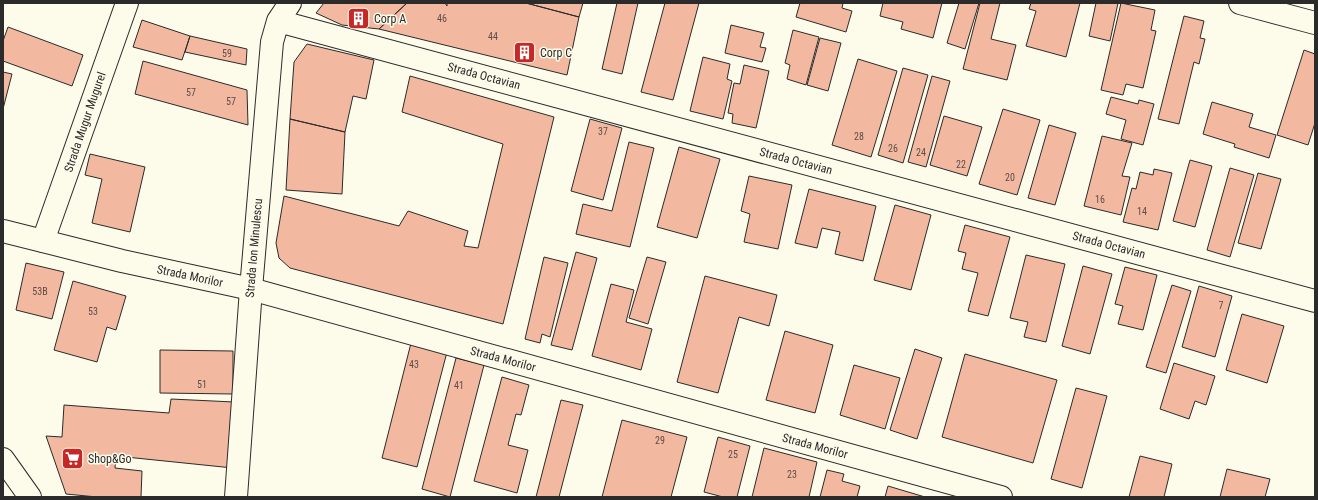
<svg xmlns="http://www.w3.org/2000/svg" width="1318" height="500" viewBox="0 0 1318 500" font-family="'Roboto Condensed',sans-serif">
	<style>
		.building { fill: #f2b8a0; stroke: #2b2b2b }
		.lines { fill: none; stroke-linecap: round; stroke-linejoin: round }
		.minor-casing { stroke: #2b2b2b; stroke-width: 24 }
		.tertiary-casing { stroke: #2b2b2b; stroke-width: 24 }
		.minor { stroke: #fdfbea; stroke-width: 22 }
		.tertiary { stroke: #fdfbea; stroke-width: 22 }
		.labels { text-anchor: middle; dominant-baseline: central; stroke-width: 3; stroke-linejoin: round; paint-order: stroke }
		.number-label { font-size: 10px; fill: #5d4e48 }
		.poi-label { font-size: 12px; fill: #2b2b2b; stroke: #fdfbea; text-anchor: start }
		.street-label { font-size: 12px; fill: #2b2b2b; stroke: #fdfbea }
	</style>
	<rect width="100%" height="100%" fill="#fdfbea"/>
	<!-- building -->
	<path class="building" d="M324,3H407L379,29L342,25L316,13Z
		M407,3H445L447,6V3H526L579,17L567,75L379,29Z
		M526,3H583L579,17Z
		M617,3H638L622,74L602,69Z
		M665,3H699L673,100L641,92Z
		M800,3H843L842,8L852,11L846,32L796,17Z
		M883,3H942L933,38L901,29L903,22L880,16Z
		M959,3H979L965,49L947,43Z
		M980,3H1000L991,39L1016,45L1007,80L963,69Z
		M1031,3H1080L1066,57L1026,46L1036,11L1029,9Z
		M1096,3H1118L1110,41L1089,36Z
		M1121,3L1155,10L1151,30L1156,31L1143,88L1126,84L1123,95L1101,90Z
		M1184,16L1204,21L1200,38L1205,39L1199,64L1194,62L1179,124L1158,119Z
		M142,20L190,36L182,60L133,47Z
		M731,25L764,33L760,47L766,48L762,62L725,53Z
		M8,27L83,55L72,86L3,61V41Z
		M793,30L819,37L806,85L787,79L790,65L785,63Z
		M190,36L247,49L246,65L185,52Z
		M820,38L841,43L828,91L807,85Z
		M307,44L374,60L366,99L353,96L345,132L290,119L294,62Z
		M1304,50L1315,54V123L1308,145L1277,135Z
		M703,57L730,64L727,79L732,81L723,119L690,111Z
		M858,59L897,71L871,157L832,145Z
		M143,61L247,90L248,125L135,94Z
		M744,65L769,71L756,128L732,123L733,114L728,113L734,83L740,84Z
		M903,68L928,75L903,163L878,155Z
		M3,72L12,74L3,109Z
		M410,76L554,117L503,324L290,268L279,258L276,243L284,196L399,226L408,211L468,231L464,246L478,248L503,144L402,112Z
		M932,76L950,81L926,167L908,162Z
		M1111,97L1138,104L1139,100L1154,104L1143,145L1121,139L1126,120L1106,114Z
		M1212,102L1253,114L1249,127L1276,135L1269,158L1234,147L1235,144L1203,134Z
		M1003,109L1040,120L1017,195L979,184Z
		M944,116L982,127L967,176L930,165Z
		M290,119L345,132L342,194L286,190Z
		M590,119L622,128L603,200L571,191Z
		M1049,125L1076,133L1055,205L1028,198Z
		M1102,136L1132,143L1122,176L1130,177L1121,215L1084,206Z
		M629,142L654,148L630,247L576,234L583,204L612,211Z
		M679,147L720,159L697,238L657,227Z
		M90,154L145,167L130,232L92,223L102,179L85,175Z
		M1190,160L1212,166L1195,227L1173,221Z
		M1230,168L1254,175L1230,257L1207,250Z
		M1154,169L1172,173L1158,230L1123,222L1132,188L1136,189L1140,172L1153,175Z
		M1258,173L1281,179L1261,249L1238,243Z
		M749,176L792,185L778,249L744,242L750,214L741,211Z
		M809,189L876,206L863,261L835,254L840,232L822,228L817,248L795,243Z
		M895,205L931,215L911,290L874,280Z
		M965,225L1010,237L988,316L968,311L978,273L962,269L966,253L958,251Z
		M576,252L597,258L572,350L551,345Z
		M1026,255L1065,264L1046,342L1024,337L1028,322L1010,318Z
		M544,257L568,263L550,337L542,334L540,343L525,339Z
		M647,257L666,262L648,324L629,318Z
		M26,263L64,272L52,319L16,310Z
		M1083,266L1112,274L1090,354L1062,346Z
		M1125,267L1157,275L1143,330L1118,324L1123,306L1115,304Z
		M705,276L777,295L769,326L739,317L718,393L677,382Z
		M73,281L126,296L116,330L107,327L97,362L54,350Z
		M611,284L634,290L626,322L652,329L641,370L592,356Z
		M1172,285L1191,291L1166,373L1146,367Z
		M1199,286L1232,296L1215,357L1182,347Z
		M1242,314L1284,326L1267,383L1226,370Z
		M785,331L833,345L815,413L766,400Z
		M411,343L447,352L417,467L382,458Z
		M915,349L942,358L917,439L890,430Z
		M160,350L233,351V394L160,393Z
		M965,354L1057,380L1033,463L942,437Z
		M456,358L484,365L450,497L422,489Z
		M1174,363L1215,376L1206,405L1195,401L1189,419L1160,409Z
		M854,365L900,378L885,429L840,415Z
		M502,377L529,385L521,415L516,414L508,445L528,450L517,493L474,481Z
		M1076,388L1107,396L1082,488L1051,479Z
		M171,399L234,402L233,468L116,456L115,468L142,471L141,497H97L66,494L46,436L62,437L64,405L169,413Z
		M561,400L583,405L559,497H536Z
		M622,420L687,437L671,497H602Z
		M718,437L750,446L737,497H723L704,492Z
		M764,448L817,462L809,497H752Z
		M1140,456L1172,464L1164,497H1129Z
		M1227,469L1270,479L1265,497H1220Z
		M827,470L844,474L842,481L860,486L857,497H820Z
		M888,486L925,497H885Z"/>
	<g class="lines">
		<defs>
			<path id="minor" d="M1240,3L1315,23
				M278,21L1315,301
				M43,241L127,3
				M3,459L30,497
				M236,497L251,289L272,42L278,21L290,3"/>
			<path id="tertiary" d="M3,231L122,261L251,289L1001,497"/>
		</defs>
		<!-- minor casing -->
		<use href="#minor" class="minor-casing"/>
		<!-- tertiary casing -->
		<use href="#tertiary" class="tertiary-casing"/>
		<!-- minor -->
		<use href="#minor" class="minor"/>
		<!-- tertiary -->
		<use href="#tertiary" class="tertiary"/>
	</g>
	<!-- icons -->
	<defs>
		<symbol id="building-square" viewBox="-11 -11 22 22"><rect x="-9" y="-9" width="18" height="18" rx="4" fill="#c62828" stroke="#fdfbea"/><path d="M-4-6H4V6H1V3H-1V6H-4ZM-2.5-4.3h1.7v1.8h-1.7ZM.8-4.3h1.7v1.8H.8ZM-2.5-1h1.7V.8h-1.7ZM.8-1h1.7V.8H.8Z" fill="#fff"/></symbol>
		<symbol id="supermarket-square" viewBox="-11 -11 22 22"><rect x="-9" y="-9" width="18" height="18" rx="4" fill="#c62828" stroke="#fdfbea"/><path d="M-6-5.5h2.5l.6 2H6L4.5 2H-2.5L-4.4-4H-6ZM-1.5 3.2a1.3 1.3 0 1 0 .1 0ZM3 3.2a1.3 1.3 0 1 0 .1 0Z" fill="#fff"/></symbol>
	</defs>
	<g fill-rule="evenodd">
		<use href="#building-square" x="346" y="6" width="25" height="25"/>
		<use href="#building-square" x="512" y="40" width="25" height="25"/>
		<use href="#supermarket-square" x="60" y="446" width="25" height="25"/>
	</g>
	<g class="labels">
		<!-- number labels -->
		<g class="number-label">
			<text x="442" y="18">46</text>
			<text x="493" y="36">44</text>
			<text x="227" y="53">59</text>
			<text x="191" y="92">57</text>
			<text x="231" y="101">57</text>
			<text x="603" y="131">37</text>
			<text x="859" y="136">28</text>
			<text x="893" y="148">26</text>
			<text x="921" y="152">24</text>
			<text x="961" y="164">22</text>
			<text x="1010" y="177">20</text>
			<text x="1100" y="199">16</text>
			<text x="1142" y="211">14</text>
			<text x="40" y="291">53B</text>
			<text x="1221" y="305">7</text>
			<text x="93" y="311">53</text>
			<text x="414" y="364">43</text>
			<text x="202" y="384">51</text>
			<text x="459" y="385">41</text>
			<text x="660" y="440">29</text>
			<text x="733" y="454">25</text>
			<text x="792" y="474">23</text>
		</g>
		<!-- poi labels -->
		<g class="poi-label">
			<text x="374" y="19">Corp A</text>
			<text x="540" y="53">Corp C</text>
			<text x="88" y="459">Shop&amp;Go</text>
		</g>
		<!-- street labels -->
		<g class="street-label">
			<text transform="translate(484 76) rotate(15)">Strada Octavian</text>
			<text transform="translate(85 122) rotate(-71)">Strada Mugur Mugurel</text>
			<text transform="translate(796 161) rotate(15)">Strada Octavian</text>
			<text transform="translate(1109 245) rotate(15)">Strada Octavian</text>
			<text transform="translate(254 248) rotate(-85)">Strada Ion Minulescu</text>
			<text transform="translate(190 276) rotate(12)">Strada Morilor</text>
			<text transform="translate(503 359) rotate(15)">Strada Morilor</text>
			<text transform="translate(815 446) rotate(15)">Strada Morilor</text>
		</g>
	</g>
	<!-- border -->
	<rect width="1318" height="500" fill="none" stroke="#2b2b2b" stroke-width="8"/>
</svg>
